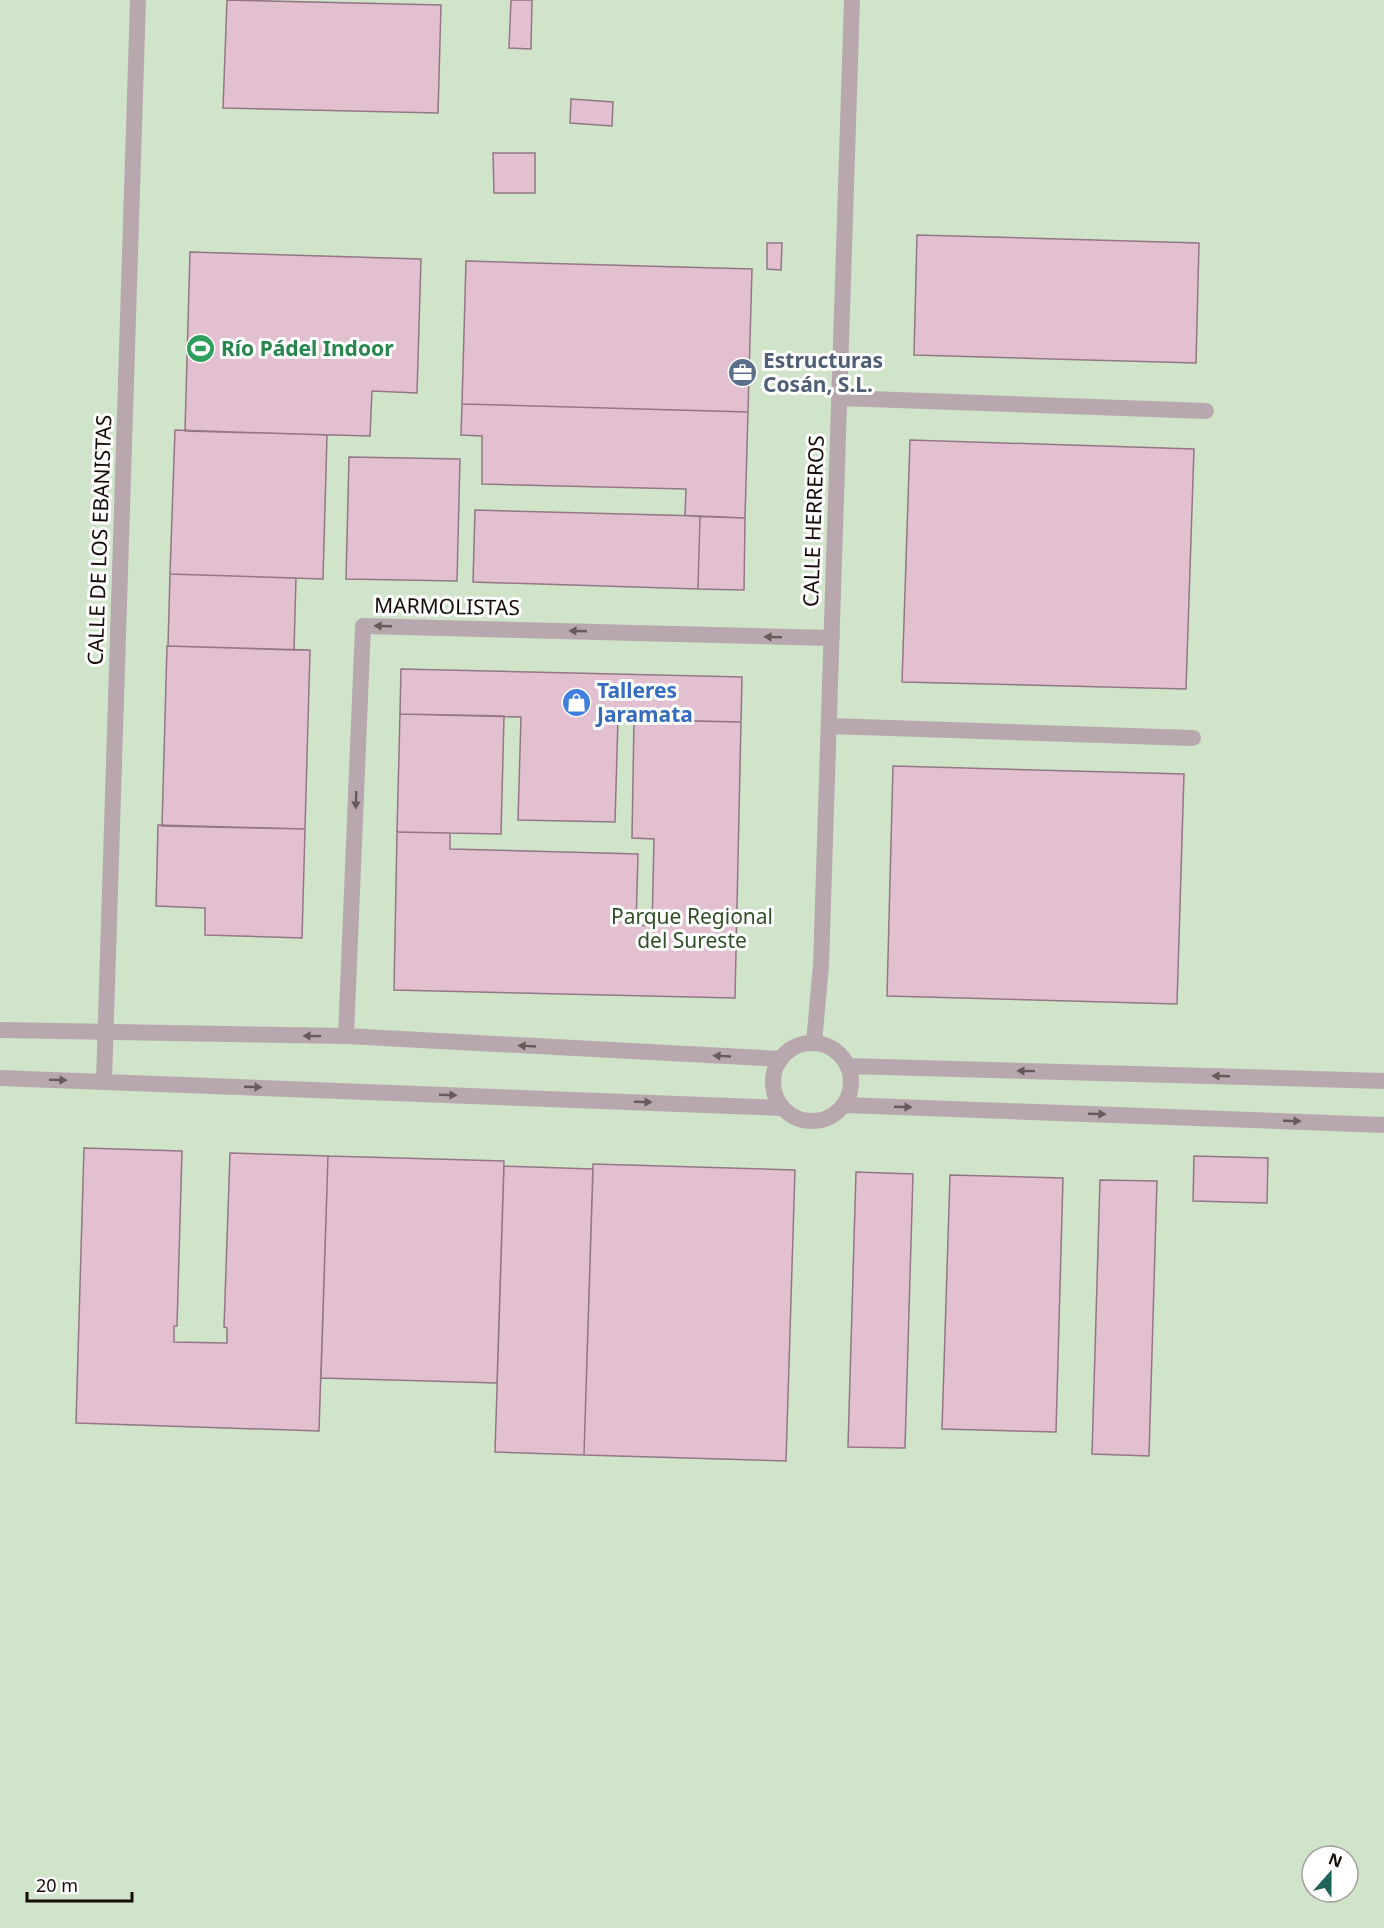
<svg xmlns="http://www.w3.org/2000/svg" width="1384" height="1928" viewBox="0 0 1384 1928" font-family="'Noto Sans',sans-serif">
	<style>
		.green { fill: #d0e4c9; fill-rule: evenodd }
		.building { fill: #e3c0d0; stroke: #937784; stroke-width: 1.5 }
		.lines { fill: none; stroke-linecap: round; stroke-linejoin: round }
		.service { stroke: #b8a8ae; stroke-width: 16 }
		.oneway { fill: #685a5b }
		.labels { text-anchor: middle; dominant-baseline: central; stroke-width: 6; stroke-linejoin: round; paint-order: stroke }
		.leisure-label { font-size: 21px; font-weight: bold; fill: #27864d; stroke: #fff; text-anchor: start }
		.service-label { font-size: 21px; font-weight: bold; fill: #4e5e75; stroke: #fff; text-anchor: start }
		.street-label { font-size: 21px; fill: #170d08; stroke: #fff }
		.shop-label { font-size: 21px; font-weight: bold; fill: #366cbe; stroke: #fff; text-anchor: start }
		.park-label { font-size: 21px; fill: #304e25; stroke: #fff }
	</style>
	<rect width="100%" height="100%" fill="#fdf6f3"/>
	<!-- green -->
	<path class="green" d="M0,0H1384V1928H0ZM1312,1856H1348V1892H1312Z"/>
	<!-- building -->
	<path class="building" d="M227,0L441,5L438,113L223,108Z
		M511,0H532L531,49L509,48Z
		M571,99L613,102L612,126L570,123Z
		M493,153H535V193H494Z
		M917,235L1199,243L1196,363L914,355Z
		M767,243H782L781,270L767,269Z
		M190,252L421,259L417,393L372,391L370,436L185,431Z
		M466,261L752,269L748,412L462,404Z
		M462,404L748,412L745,518L685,516L686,489L482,484V436L461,435Z
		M175,430L327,435L323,579L170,574Z
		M910,440L1194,449L1186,689L902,682Z
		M349,457L460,459L457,581L346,579Z
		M475,510L700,516L698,589L473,582Z
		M700,516L745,518L744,590L698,589Z
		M170,574L296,578L294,650L168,646Z
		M167,646L310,650L305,829L162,826Z
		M401,669L742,677L741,722L618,719L615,822L518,820L521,717L400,714Z
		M400,714L504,716L501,834L397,832Z
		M634,720L741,722L735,998L394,990L397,832L450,833V849L638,854L636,925L652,926L654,839L632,838Z
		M893,766L1184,774L1177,1004L887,996Z
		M158,825L305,829L302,938L205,935V908L156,906Z
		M84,1148L182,1151L177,1326H174V1342L227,1343V1328L224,1327L230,1153L328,1156L319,1431L76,1423Z
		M328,1156L504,1161L497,1383L321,1378Z
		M1194,1156L1268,1158L1267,1203L1193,1201Z
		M593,1164L795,1170L786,1461L584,1455Z
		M504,1166L593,1169L584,1455L495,1452Z
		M856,1172L913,1174L905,1448L848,1447Z
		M950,1175L1063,1178L1056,1432L942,1429Z
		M1100,1180L1157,1181L1149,1456L1092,1454Z"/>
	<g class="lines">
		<!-- service -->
		<path class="service" d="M839,398L1206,411
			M829,726L1193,738
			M0,1030L346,1036L781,1059
			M346,1036L363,626L832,638
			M814,1043L821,965L852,0
			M773 1082a39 39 0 1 1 78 0a39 39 0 1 1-78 0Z
			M847,1066L1384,1081
			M0,1078L782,1108
			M104,1081L138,0
			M844,1105L1384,1125"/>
	</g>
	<!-- one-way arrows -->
	<defs><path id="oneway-solid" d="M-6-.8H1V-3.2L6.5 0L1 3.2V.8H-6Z" transform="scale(1.5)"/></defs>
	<g class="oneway">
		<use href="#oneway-solid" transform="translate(383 626) rotate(-178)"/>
		<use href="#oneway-solid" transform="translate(578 631) rotate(-178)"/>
		<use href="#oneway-solid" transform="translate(773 637) rotate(-178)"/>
		<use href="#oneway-solid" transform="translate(356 800) rotate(92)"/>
		<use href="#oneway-solid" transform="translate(312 1036) rotate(-179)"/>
		<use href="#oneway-solid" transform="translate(527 1046) rotate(-177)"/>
		<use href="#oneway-solid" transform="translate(722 1056) rotate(-177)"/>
		<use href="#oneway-solid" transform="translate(1026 1071) rotate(-179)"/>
		<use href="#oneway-solid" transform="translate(1221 1076) rotate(-178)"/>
		<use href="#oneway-solid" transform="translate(58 1080) rotate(2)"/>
		<use href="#oneway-solid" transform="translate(253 1087) rotate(2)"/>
		<use href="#oneway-solid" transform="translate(448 1095) rotate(2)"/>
		<use href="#oneway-solid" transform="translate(643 1102) rotate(2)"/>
		<use href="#oneway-solid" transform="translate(903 1107) rotate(2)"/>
		<use href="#oneway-solid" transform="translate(1097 1114) rotate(2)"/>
		<use href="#oneway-solid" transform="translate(1292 1121) rotate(2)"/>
	</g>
	<!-- icons -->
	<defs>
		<symbol id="stadium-disc" viewBox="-11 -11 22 22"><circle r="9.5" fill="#2e9e5b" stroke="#fff"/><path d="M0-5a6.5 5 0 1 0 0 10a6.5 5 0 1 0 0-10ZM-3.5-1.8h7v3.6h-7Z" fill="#fff"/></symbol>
		<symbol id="office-disc" viewBox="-11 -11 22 22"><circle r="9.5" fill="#5c6f8a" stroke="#fff"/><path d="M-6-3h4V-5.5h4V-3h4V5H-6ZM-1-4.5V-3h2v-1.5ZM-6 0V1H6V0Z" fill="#fff"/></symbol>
		<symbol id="shop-disc" viewBox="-11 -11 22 22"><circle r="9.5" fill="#3f7fe0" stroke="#fff"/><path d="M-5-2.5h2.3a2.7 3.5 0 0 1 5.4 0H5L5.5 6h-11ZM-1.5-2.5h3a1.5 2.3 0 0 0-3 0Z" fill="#fff"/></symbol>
	</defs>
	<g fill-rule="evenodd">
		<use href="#stadium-disc" x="184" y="332" width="33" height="33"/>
		<use href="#office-disc" x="726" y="356" width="33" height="33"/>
		<use href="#shop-disc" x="560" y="686" width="33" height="33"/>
	</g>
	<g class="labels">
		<!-- leisure labels -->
		<g class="leisure-label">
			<text x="221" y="348">Río Pádel Indoor</text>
		</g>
		<!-- service labels -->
		<g class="service-label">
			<text x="763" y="360">Estructuras<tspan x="763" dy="24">Cosán, S.L.</tspan></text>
		</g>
		<!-- street labels -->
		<g class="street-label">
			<text transform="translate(813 521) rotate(-88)">CALLE HERREROS</text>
			<text transform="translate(99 540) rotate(-88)">CALLE DE LOS EBANISTAS</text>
			<text transform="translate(447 606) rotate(1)">MARMOLISTAS</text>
		</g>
		<!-- shop labels -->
		<g class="shop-label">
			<text x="597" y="690">Talleres<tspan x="597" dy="24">Jaramata</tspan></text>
		</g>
		<!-- park labels -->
		<g class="park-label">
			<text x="692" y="916">Parque Regional<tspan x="692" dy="24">del Sureste</tspan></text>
		</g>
	</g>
	<!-- north arrow -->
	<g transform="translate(1330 1874) rotate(21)"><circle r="28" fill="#ffffff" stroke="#a29e9c" stroke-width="1.5"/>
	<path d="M0-4.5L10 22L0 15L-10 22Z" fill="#1d6458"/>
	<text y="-9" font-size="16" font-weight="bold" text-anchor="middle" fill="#170d08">N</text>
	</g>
	<!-- scale -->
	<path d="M27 1892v9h105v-9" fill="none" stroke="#170d08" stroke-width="3"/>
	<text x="36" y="1892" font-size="18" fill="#170d08" stroke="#ffffff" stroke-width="4.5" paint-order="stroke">20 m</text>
</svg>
